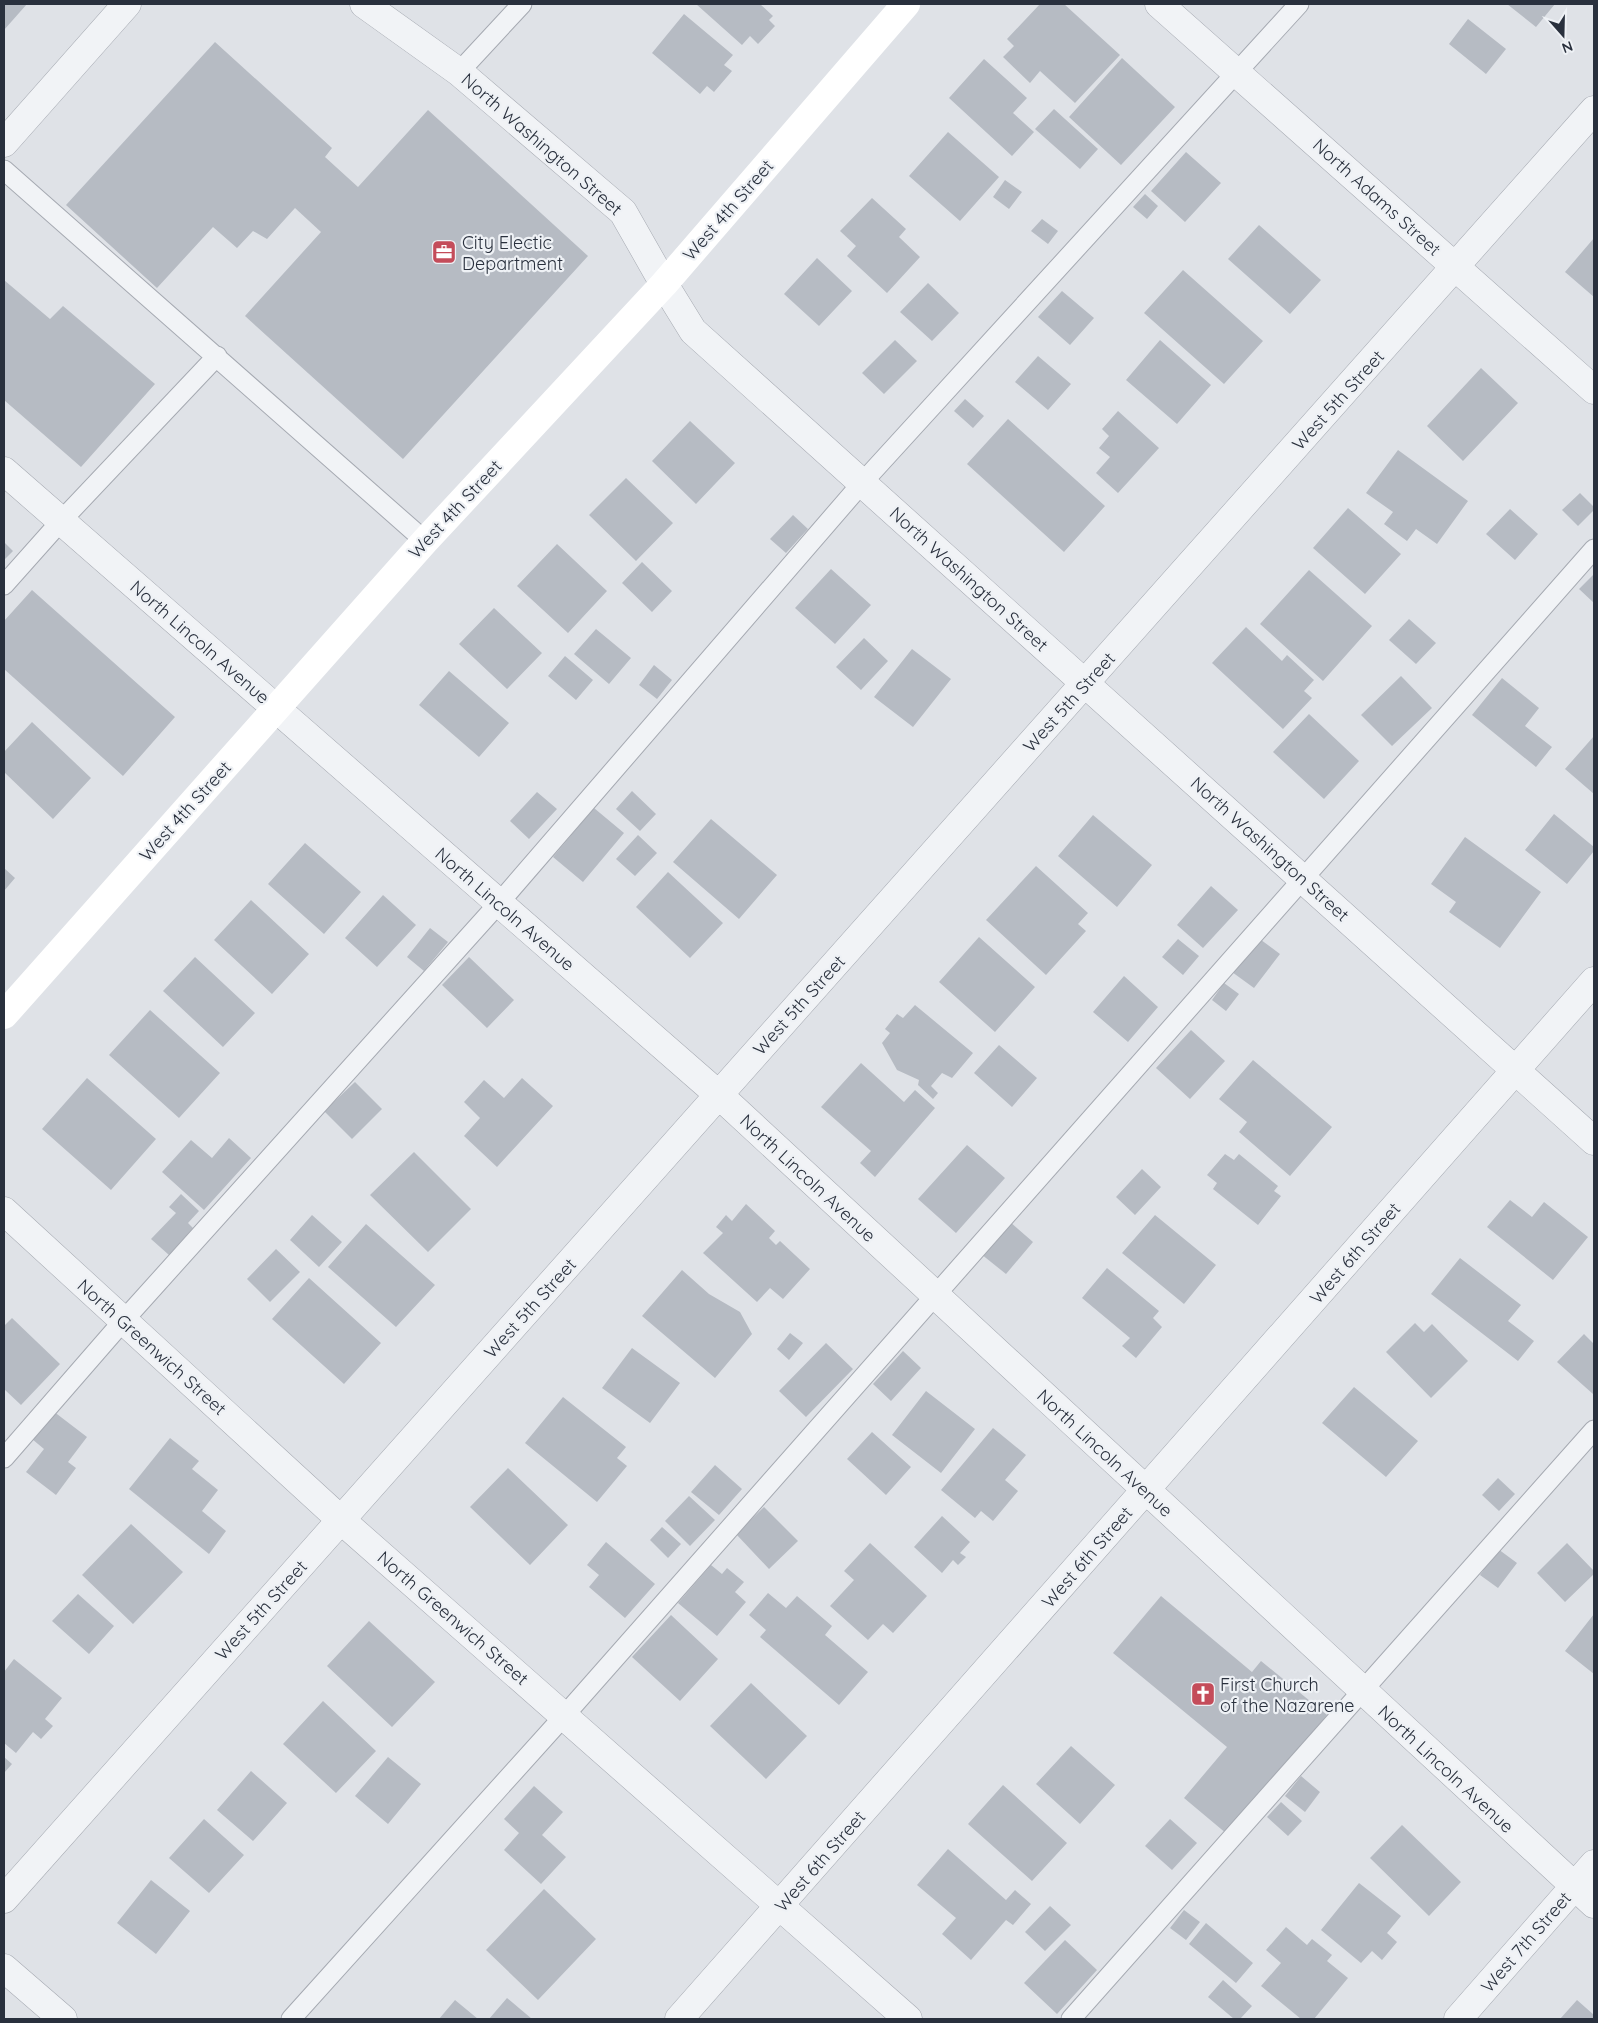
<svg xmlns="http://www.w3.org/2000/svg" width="1598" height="2023" viewBox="0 0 1598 2023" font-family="Quicksand,sans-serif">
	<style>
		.building { fill: #b6bbc3 }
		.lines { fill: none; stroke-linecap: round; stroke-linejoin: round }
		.service-casing { stroke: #a5a9b1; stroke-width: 21 }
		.minor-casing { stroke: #a5a9b1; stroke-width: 29 }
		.service { stroke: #f1f3f6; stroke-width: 19 }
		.minor { stroke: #f1f3f6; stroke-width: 28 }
		.secondary { stroke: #fff; stroke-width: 28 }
		.labels { text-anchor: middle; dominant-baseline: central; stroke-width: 4.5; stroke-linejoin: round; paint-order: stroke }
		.street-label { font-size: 18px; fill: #29303d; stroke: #eef1f5 }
		.poi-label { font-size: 18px; fill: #29303d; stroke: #eef1f5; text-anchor: start }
	</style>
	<rect width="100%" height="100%" fill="#dfe2e7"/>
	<!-- building -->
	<path class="building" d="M4,4H27L4,30Z
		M696,4H760L773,16L769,20L775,26L758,44L750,36L742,45Z
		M1040,4H1064L1120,55L1075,103L1040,71L1030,83L1003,57L1014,46L1007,39Z
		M1507,4H1555L1536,27Z
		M684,14L733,55L724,65L732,71L714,92L707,86L700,94L652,53Z
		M1468,19L1506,49L1486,74L1449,44Z
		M215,42L332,148L325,157L358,187L428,110L588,256L403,459L245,316L321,232L295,208L267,239L253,231L237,248L213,227L157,288L66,205Z
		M1122,58L1175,107L1121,165L1069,117Z
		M984,59L1027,98L1013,113L1034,132L1012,156L949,98Z
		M1054,109L1098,149L1080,169L1035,129Z
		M948,132L999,177L960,221L909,176Z
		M1186,152L1221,183L1185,222L1151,191Z
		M1005,180L1022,192L1009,209L993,197Z
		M1145,194L1158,206L1147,219L1133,207Z
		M872,198L906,229L899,237L920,257L887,293L847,256L856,246L840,231Z
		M1042,219L1058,231L1048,244L1031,231Z
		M1259,225L1321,280L1290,314L1228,259Z
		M1594,238V297L1565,272Z
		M817,258L852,291L819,326L784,294Z
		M1183,270L1263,341L1224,384L1144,313Z
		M4,280L50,319L63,306L155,384L81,467L4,400Z
		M928,283L959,313L932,341L900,312Z
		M1062,291L1094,318L1070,345L1038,317Z
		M895,340L917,361L884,394L862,373Z
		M1160,340L1211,385L1177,424L1126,380Z
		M1038,356L1071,384L1048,410L1015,382Z
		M1481,368L1518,403L1463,461L1427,426Z
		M965,399L984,416L973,428L954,411Z
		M1118,411L1159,448L1118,493L1096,473L1110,457L1099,448L1109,436L1102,429Z
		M1008,419L1105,506L1064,552L967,464Z
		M690,421L735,463L696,504L652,461Z
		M1398,450L1468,501L1437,544L1416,529L1407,541L1384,524L1393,512L1366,493Z
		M626,478L673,523L636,561L589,515Z
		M1580,493L1594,507V510L1578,526L1562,510Z
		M1348,508L1401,554L1365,594L1313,548Z
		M1510,509L1538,534L1515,560L1486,534Z
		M793,515L808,529L786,553L770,539Z
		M4,542L13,551L4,560Z
		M557,544L607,591L568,633L517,586Z
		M642,562L672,591L652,612L622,583Z
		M831,569L871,605L835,644L795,608Z
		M1309,570L1372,626L1323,681L1260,624Z
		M1594,574V603L1579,589Z
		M32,590L175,717L123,776L4,669V621Z
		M494,608L542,653L507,689L459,644Z
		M1409,619L1436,643L1416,664L1389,640Z
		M1246,627L1282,661L1287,655L1314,680L1304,691L1312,698L1283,729L1212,663Z
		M596,629L631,658L609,684L574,654Z
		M864,638L888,661L861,690L836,667Z
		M912,649L951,679L913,727L874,697Z
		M565,656L593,680L576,700L548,676Z
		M654,665L672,680L657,699L639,685Z
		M449,671L509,723L479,757L419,705Z
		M1401,676L1432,708L1392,746L1361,715Z
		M1502,678L1539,708L1525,726L1552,747L1536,767L1472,715Z
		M1309,714L1359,761L1324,799L1273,752Z
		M32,722L91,778L53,819L4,772V752Z
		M1594,736V794L1565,769Z
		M632,791L656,814L640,831L616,809Z
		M537,792L557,809L529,839L510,821Z
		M594,808L624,833L583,882L553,857Z
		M1554,814L1594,847V851L1567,884L1525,850Z
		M1093,815L1152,865L1117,907L1058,856Z
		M711,819L777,875L739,919L673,862Z
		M638,835L657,853L635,876L616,859Z
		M1465,837L1541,892L1500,948L1449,912L1456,902L1431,884Z
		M305,843L361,892L324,934L268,884Z
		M1036,866L1088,913L1078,924L1086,931L1046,975L986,920Z
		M4,868L15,878L4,891Z
		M668,872L723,923L690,958L636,907Z
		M1211,886L1238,910L1203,948L1177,925Z
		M383,895L416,925L377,967L345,938Z
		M251,900L309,954L272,994L214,940Z
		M430,928L448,942L424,971L407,957Z
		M979,937L1035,987L995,1032L939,982Z
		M1257,937L1280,954L1254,988L1232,972Z
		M1178,939L1199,956L1183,975L1162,957Z
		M195,957L255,1013L223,1047L163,991Z
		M469,957L514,1000L487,1028L442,985Z
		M1124,976L1158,1007L1128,1042L1093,1012Z
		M1224,983L1239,994L1226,1011L1212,1000Z
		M915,1005L973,1053L952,1078L942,1073L931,1086L938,1093L933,1099L918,1085L919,1080L897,1070L882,1043L890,1033L885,1029L897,1014L903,1018Z
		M150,1010L220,1073L179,1118L109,1055Z
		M1191,1030L1225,1061L1190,1099L1156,1068Z
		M999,1045L1037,1078L1012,1107L974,1073Z
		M1253,1060L1332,1127L1290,1176L1239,1132L1247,1122L1219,1099Z
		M861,1063L904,1102L915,1090L935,1108L875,1177L860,1163L871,1151L821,1107Z
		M87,1078L156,1139L111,1190L42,1129Z
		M522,1078L553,1106L497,1167L464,1136L480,1118L464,1102L484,1080L504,1098Z
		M355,1082L382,1109L352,1139L324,1111Z
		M229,1138L251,1158L204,1210L162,1172L191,1140L212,1158Z
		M967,1145L1005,1178L956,1233L918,1199Z
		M414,1152L471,1209L428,1252L370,1195Z
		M1225,1154L1234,1160L1239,1154L1278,1186L1274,1191L1281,1196L1258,1225L1213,1189L1217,1183L1207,1175Z
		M1142,1169L1161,1187L1135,1215L1116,1197Z
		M181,1194L199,1211L188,1223L193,1228L169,1255L151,1239L176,1213L169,1207Z
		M1510,1200L1532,1217L1544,1202L1588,1237L1553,1280L1487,1227Z
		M746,1204L775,1231L769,1238L776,1245L780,1241L810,1269L783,1299L770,1288L757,1302L703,1253L723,1233L716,1227L726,1215L732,1221Z
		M312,1215L342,1242L319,1267L290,1240Z
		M1155,1215L1216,1265L1184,1304L1122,1253Z
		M1009,1221L1033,1242L1006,1274L981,1254Z
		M366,1224L435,1285L396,1327L328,1267Z
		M276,1249L300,1272L270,1302L247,1279Z
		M1460,1258L1521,1305L1508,1321L1534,1341L1518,1361L1431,1294Z
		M1107,1268L1159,1311L1153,1318L1162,1327L1136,1358L1122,1346L1130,1338L1082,1298Z
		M682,1270L709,1294L740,1312L752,1334L715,1378L642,1316Z
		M309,1278L381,1343L344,1384L272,1319Z
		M12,1318L60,1364L21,1405L4,1389V1326Z
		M1415,1323L1424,1332L1432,1324L1468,1361L1431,1398L1386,1352Z
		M790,1333L803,1343L789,1360L777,1349Z
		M1584,1334L1594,1344V1392L1593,1394L1557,1362Z
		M826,1343L853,1369L806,1417L779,1391Z
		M632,1348L680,1383L650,1423L602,1388Z
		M903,1351L921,1368L891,1401L873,1384Z
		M1354,1387L1418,1441L1386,1477L1322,1423Z
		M926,1391L975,1429L941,1473L892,1435Z
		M563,1397L626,1447L617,1458L627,1466L597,1502L525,1443Z
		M53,1411L87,1437L68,1462L76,1468L56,1495L26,1472L44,1449L32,1439Z
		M993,1428L1026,1455L1005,1480L1018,1491L993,1521L981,1511L975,1518L941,1490Z
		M872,1432L911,1467L886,1495L847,1459Z
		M170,1438L199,1461L192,1469L218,1490L202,1511L226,1531L209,1554L129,1489Z
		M715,1465L742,1489L719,1515L691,1492Z
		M508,1468L568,1525L530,1565L470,1507Z
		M1498,1478L1515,1494L1499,1511L1482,1495Z
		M689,1496L715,1520L690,1546L665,1521Z
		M764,1507L798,1541L769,1569L736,1534Z
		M942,1516L970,1542L960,1553L966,1557L958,1565L953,1560L942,1573L914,1547Z
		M131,1524L183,1572L133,1624L82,1575Z
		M662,1527L681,1544L668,1558L650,1540Z
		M606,1542L655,1584L625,1618L589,1587L599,1575L587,1565Z
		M870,1543L927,1596L893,1633L883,1624L868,1640L830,1606L854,1580L844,1571Z
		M1567,1543L1594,1571V1574L1565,1602L1537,1573Z
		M1498,1549L1517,1563L1498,1588L1480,1575Z
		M711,1565L722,1574L727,1568L744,1582L735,1592L746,1602L717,1636L678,1603Z
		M768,1593L786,1608L797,1596L832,1626L825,1635L868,1672L839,1705L760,1637L766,1630L749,1615Z
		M78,1594L114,1626L89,1654L52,1621Z
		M1161,1596L1252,1672L1261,1661L1327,1715L1227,1834L1184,1798L1227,1747L1113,1653Z
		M1594,1614V1674L1565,1651Z
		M671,1615L718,1659L680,1701L632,1657Z
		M369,1621L435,1682L392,1727L327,1666Z
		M14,1659L62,1698L45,1719L53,1726L41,1739L33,1732L16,1753L4,1743V1672Z
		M751,1683L807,1736L766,1779L710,1726Z
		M323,1701L376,1751L336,1793L283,1744Z
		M1071,1746L1115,1785L1080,1824L1036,1784Z
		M4,1757L12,1764L4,1773Z
		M388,1757L421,1784L388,1824L355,1796Z
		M251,1771L287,1803L253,1841L217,1810Z
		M1301,1776L1320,1792L1305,1812L1285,1796Z
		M1003,1785L1067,1843L1032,1881L968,1824Z
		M534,1786L563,1812L542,1835L566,1857L541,1884L504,1850L519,1833L504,1819Z
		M1281,1802L1302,1821L1288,1836L1267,1817Z
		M204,1819L244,1855L209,1893L169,1858Z
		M1170,1819L1197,1843L1172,1870L1145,1846Z
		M1402,1825L1461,1882L1429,1916L1370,1858Z
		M948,1849L1006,1900L1015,1890L1031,1904L1013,1925L1006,1920L971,1960L942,1934L956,1918L917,1885Z
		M151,1880L190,1911L156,1954L117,1923Z
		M1359,1883L1401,1916L1387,1933L1397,1942L1382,1960L1372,1951L1361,1963L1321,1930Z
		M544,1889L596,1939L538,2000L486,1950Z
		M1050,1906L1071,1925L1045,1951L1025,1932Z
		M1184,1910L1200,1922L1186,1940L1170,1928Z
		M1206,1923L1253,1963L1236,1983L1189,1944Z
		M1286,1927L1307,1945L1312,1939L1332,1955L1327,1961L1348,1978L1314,2019H1301L1261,1986L1281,1963L1266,1950Z
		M1065,1940L1097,1970L1057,2014L1024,1983Z
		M1223,1980L1252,2006L1240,2019H1234L1208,1997Z
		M507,1998L532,2019H489Z
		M455,2000L478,2019H439Z
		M1577,2000L1594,2015V2019H1560Z"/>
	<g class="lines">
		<defs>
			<path id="service" d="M459,72L522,4
				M4,170L425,541
				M4,585L61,521L217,356
				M4,1458L124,1320L499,903L862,483L1299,4
				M291,2019L564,1716L1594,549
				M1071,2019L1594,1430"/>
			<path id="minor" d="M364,4L459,72L623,212L664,284L693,331L1594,1141
				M1159,4L1594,390
				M4,143L127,4
				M4,471L719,1095L1594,1904
				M4,1211L341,1520L908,2019
				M4,1899L1594,110
				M4,1968L63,2019
				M679,2019L1594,981
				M1458,2019L1594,1864"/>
		</defs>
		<!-- service casing -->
		<use href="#service" class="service-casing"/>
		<!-- minor casing -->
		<use href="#minor" class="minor-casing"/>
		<!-- service -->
		<use href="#service" class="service"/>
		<!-- minor -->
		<use href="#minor" class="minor"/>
		<!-- secondary -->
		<path class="secondary" d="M4,1015L425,541L664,284L906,4"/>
	</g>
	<!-- icons -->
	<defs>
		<symbol id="office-square" viewBox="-11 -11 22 22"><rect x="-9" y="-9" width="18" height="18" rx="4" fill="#c44c5a" stroke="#eef1f5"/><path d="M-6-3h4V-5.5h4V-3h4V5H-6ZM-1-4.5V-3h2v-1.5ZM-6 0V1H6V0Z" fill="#fff"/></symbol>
		<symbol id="church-square" viewBox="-11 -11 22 22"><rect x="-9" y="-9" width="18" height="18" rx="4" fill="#c44c5a" stroke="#eef1f5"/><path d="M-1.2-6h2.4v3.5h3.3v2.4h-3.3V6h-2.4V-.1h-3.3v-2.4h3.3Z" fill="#fff"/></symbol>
	</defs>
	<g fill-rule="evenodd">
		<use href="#office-square" x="430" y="238" width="28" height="28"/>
		<use href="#church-square" x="1189" y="1680" width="28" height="28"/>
	</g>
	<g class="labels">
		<!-- street labels -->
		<g class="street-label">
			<text transform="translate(542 144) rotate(41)">North Washington Street</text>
			<text transform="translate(1377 197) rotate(42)">North Adams Street</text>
			<text transform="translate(728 210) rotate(-49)">West 4th Street</text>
			<text transform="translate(1338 400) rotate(-48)">West 5th Street</text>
			<text transform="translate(455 509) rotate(-47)">West 4th Street</text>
			<text transform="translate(969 579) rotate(42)">North Washington Street</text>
			<text transform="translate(200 642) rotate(41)">North Lincoln Avenue</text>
			<text transform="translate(1069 702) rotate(-48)">West 5th Street</text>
			<text transform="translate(185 811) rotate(-48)">West 4th Street</text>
			<text transform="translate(1270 849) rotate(42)">North Washington Street</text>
			<text transform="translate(505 909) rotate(41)">North Lincoln Avenue</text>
			<text transform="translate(799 1005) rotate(-48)">West 5th Street</text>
			<text transform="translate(808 1178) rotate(43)">North Lincoln Avenue</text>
			<text transform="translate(1355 1253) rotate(-49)">West 6th Street</text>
			<text transform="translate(530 1308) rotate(-48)">West 5th Street</text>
			<text transform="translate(152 1347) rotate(42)">North Greenwich Street</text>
			<text transform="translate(1105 1453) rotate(43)">North Lincoln Avenue</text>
			<text transform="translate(1087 1557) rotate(-49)">West 6th Street</text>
			<text transform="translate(261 1610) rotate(-48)">West 5th Street</text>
			<text transform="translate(453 1618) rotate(41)">North Greenwich Street</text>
			<text transform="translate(1446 1769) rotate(43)">North Lincoln Avenue</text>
			<text transform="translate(820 1861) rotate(-49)">West 6th Street</text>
			<text transform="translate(1526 1942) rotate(-49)">West 7th Street</text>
		</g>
		<!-- poi labels -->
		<g class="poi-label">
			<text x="462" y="242">City Electic<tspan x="462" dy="21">Department</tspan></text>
			<text x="1220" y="1684">First Church<tspan x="1220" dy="21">of the Nazarene</tspan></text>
		</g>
	</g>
	<!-- border -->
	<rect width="1598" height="2023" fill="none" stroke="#29303d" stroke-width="10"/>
	<!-- north arrow -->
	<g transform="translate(1563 35) rotate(160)" stroke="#eef1f5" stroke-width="4" paint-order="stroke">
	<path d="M0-4L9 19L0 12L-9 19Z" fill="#29303d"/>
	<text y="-8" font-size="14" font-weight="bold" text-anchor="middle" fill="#29303d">N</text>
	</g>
</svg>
